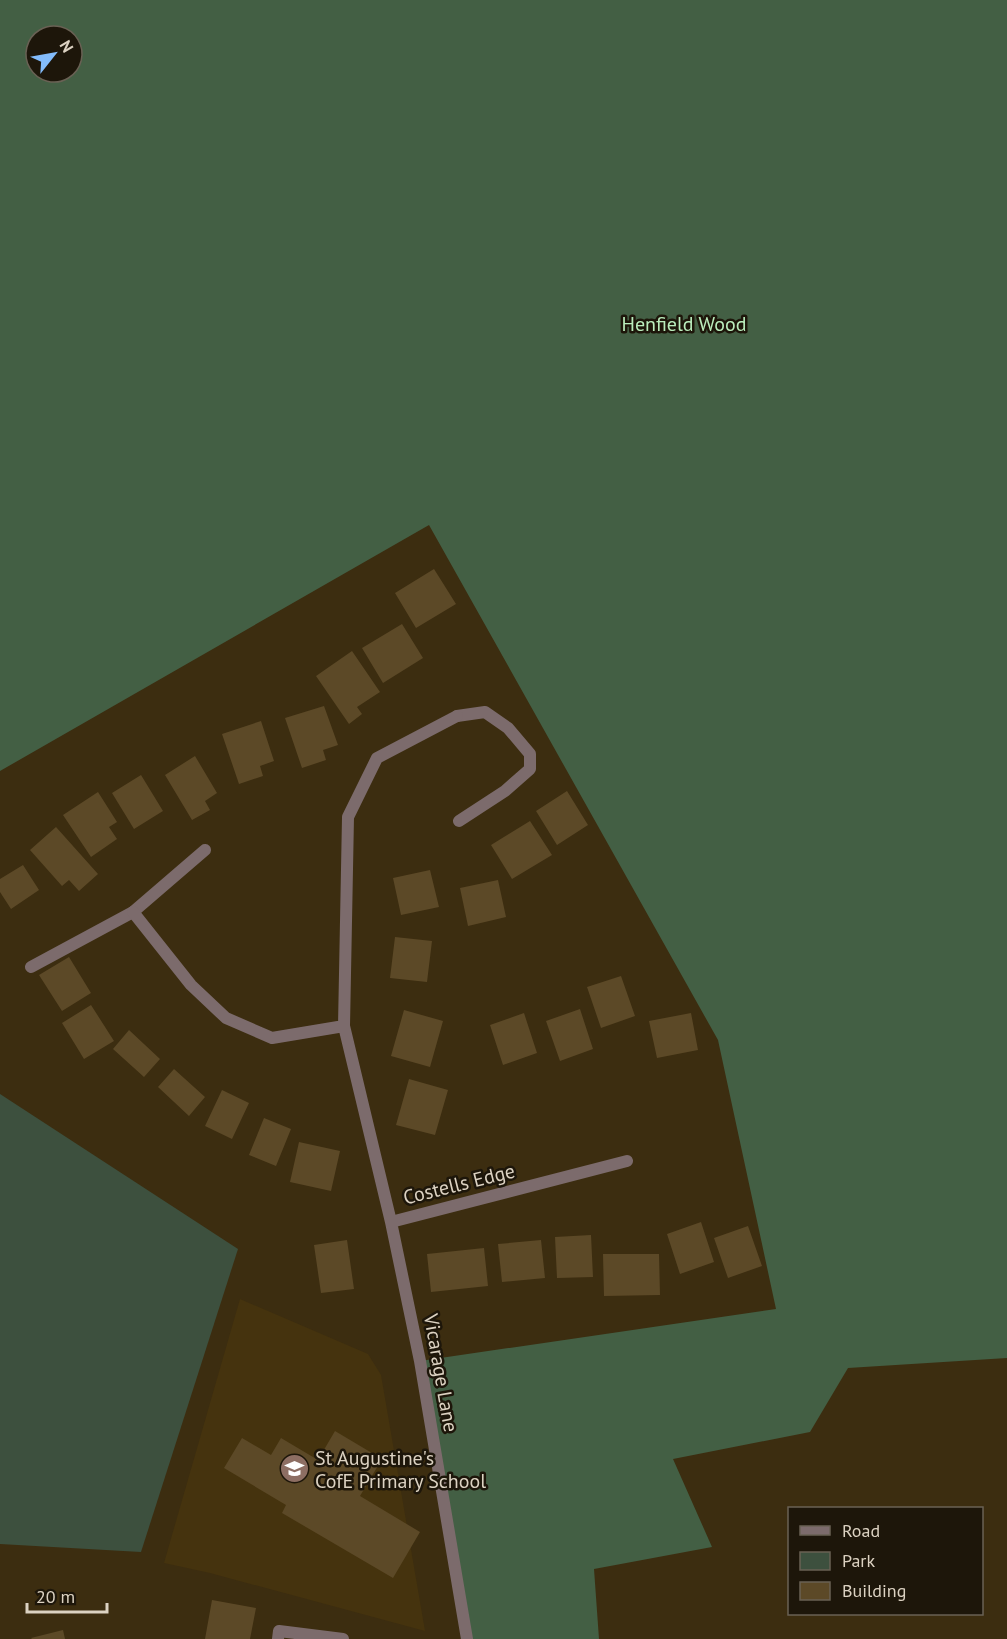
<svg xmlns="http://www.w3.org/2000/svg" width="1007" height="1639" viewBox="0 0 1007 1639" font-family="'PT Sans',sans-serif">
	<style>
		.built { fill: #45330e }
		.green { fill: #3d503e }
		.forest { fill: #435f44; fill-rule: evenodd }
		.building { fill: #5c4927 }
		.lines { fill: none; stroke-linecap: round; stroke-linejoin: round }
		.service { stroke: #7c6b6c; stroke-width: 12 }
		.minor { stroke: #7c6b6c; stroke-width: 12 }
		.labels { text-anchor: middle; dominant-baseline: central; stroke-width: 5; stroke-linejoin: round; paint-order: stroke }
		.park-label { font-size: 20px; fill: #baedbc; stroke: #1d160a }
		.street-label { font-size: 20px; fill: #dcd2c2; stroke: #1d160a }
		.poi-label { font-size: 20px; fill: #dcd2c2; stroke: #1d160a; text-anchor: start }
	</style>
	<rect width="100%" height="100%" fill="#3c2d10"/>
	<!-- built -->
	<path class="built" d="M240,1299L368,1354L381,1375L425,1631L210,1573L164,1563Z"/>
	<!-- green -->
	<path class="green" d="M0,1094L238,1249L141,1552L0,1544Z"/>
	<!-- forest -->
	<path class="forest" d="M0,0H1007V1358L848,1368L810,1432L673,1459L712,1547L594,1569L599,1639H467L420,1361L776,1309L718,1040L429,525L0,771ZM36,36H72V72H36Z"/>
	<!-- building -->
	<path class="building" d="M434,569L456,604L416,628L395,593Z
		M402,624L423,658L383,683L362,648Z
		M352,651L380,692L357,707L362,714L349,724L316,676Z
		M324,706L338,745L323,750L326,760L302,768L285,718Z
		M261,721L274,761L260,766L263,776L239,784L222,734Z
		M195,756L217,793L205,801L210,810L192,820L165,775Z
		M141,775L163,811L134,829L112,793Z
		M567,791L588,825L557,845L536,811Z
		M98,792L117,822L109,827L117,839L91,857L63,815Z
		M530,821L552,855L512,879L491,845Z
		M56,827L98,874L79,891L69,880L62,886L30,850Z
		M23,865L39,890L11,909L0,892V879Z
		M430,870L439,907L401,915L393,878Z
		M498,880L506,917L468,926L460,888Z
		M395,937L432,941L427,982L390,978Z
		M69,957L91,993L62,1011L39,975Z
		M621,976L635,1016L601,1028L587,987Z
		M91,1005L114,1041L84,1059L62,1023Z
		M580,1009L593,1049L560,1061L546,1021Z
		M404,1010L443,1021L430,1067L391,1056Z
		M524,1013L537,1053L503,1065L490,1025Z
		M691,1013L698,1050L657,1058L649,1021Z
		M129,1030L160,1059L144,1077L113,1049Z
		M174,1069L205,1097L189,1116L158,1087Z
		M409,1079L448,1090L435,1135L396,1125Z
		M222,1090L249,1103L232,1139L205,1126Z
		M264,1118L291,1129L276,1166L249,1155Z
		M299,1142L340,1151L331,1191L290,1182Z
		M701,1222L714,1262L680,1274L667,1234Z
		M748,1226L762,1266L728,1278L714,1238Z
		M591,1235L593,1277L557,1278L555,1237Z
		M347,1240L354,1289L321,1293L314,1245Z
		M541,1240L545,1278L502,1282L498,1244Z
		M484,1248L488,1286L431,1292L427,1254Z
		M603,1254H659L660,1295L604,1296Z
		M335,1431L382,1459L360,1496L420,1532L393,1578L282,1513L286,1505L224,1468L242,1438L271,1455L281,1438L318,1460Z
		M212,1600L256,1608L250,1639H205Z
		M63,1630L65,1639H32L31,1638Z"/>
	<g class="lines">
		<!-- service -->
		<path class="service" d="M457,716L485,712L508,728L530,754V769L505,791L459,821
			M31,967L133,912L205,850
			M278,1639L279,1631L343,1639"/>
		<!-- minor -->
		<path class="minor" d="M457,716L377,758L348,817L344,1026L391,1222L420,1361L467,1639
			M133,912L191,985L226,1018L272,1038L344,1026
			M391,1222L627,1161"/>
	</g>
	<!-- icons -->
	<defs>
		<symbol id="school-disc" viewBox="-11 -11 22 22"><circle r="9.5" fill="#8d6e63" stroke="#1d160a"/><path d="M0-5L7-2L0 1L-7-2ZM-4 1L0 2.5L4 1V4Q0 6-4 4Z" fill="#fff"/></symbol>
	</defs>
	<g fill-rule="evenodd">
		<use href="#school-disc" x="278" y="1452" width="33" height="33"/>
	</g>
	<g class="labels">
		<!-- park labels -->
		<g class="park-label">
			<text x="684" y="324">Henfield Wood</text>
		</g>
		<!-- street labels -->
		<g class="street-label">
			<text transform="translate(459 1184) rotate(-14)">Costells Edge</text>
			<text transform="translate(441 1373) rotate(80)">Vicarage Lane</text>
		</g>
		<!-- poi labels -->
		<g class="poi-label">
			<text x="315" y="1458">St Augustine's<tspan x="315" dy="23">CofE Primary School</tspan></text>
		</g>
	</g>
	<!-- legend -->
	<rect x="788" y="1507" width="195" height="108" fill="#1d160a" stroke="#696154" stroke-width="1.5"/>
	<rect x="800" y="1526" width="30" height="9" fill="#7c6b6c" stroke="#696154" stroke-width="1.5"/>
	<text x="842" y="1537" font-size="18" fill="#dcd2c2">Road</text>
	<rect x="800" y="1552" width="30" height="18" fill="#3d503e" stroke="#696154" stroke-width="1.5"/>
	<text x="842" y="1567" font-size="18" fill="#dcd2c2">Park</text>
	<rect x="800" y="1582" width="30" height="18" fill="#5c4927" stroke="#696154" stroke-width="1.5"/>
	<text x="842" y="1597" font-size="18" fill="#dcd2c2">Building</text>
	<!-- north arrow -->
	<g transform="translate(54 54) rotate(59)"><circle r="28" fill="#1d160a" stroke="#696154" stroke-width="1.5"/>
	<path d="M0-4.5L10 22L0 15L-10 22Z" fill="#83bcfb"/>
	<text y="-9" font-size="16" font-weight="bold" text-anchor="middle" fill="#dcd2c2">N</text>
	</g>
	<!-- scale -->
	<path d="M27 1603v9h80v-9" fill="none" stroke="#dcd2c2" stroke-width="3"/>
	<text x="36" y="1603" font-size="18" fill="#dcd2c2" stroke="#1d160a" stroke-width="4.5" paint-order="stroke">20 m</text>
</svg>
